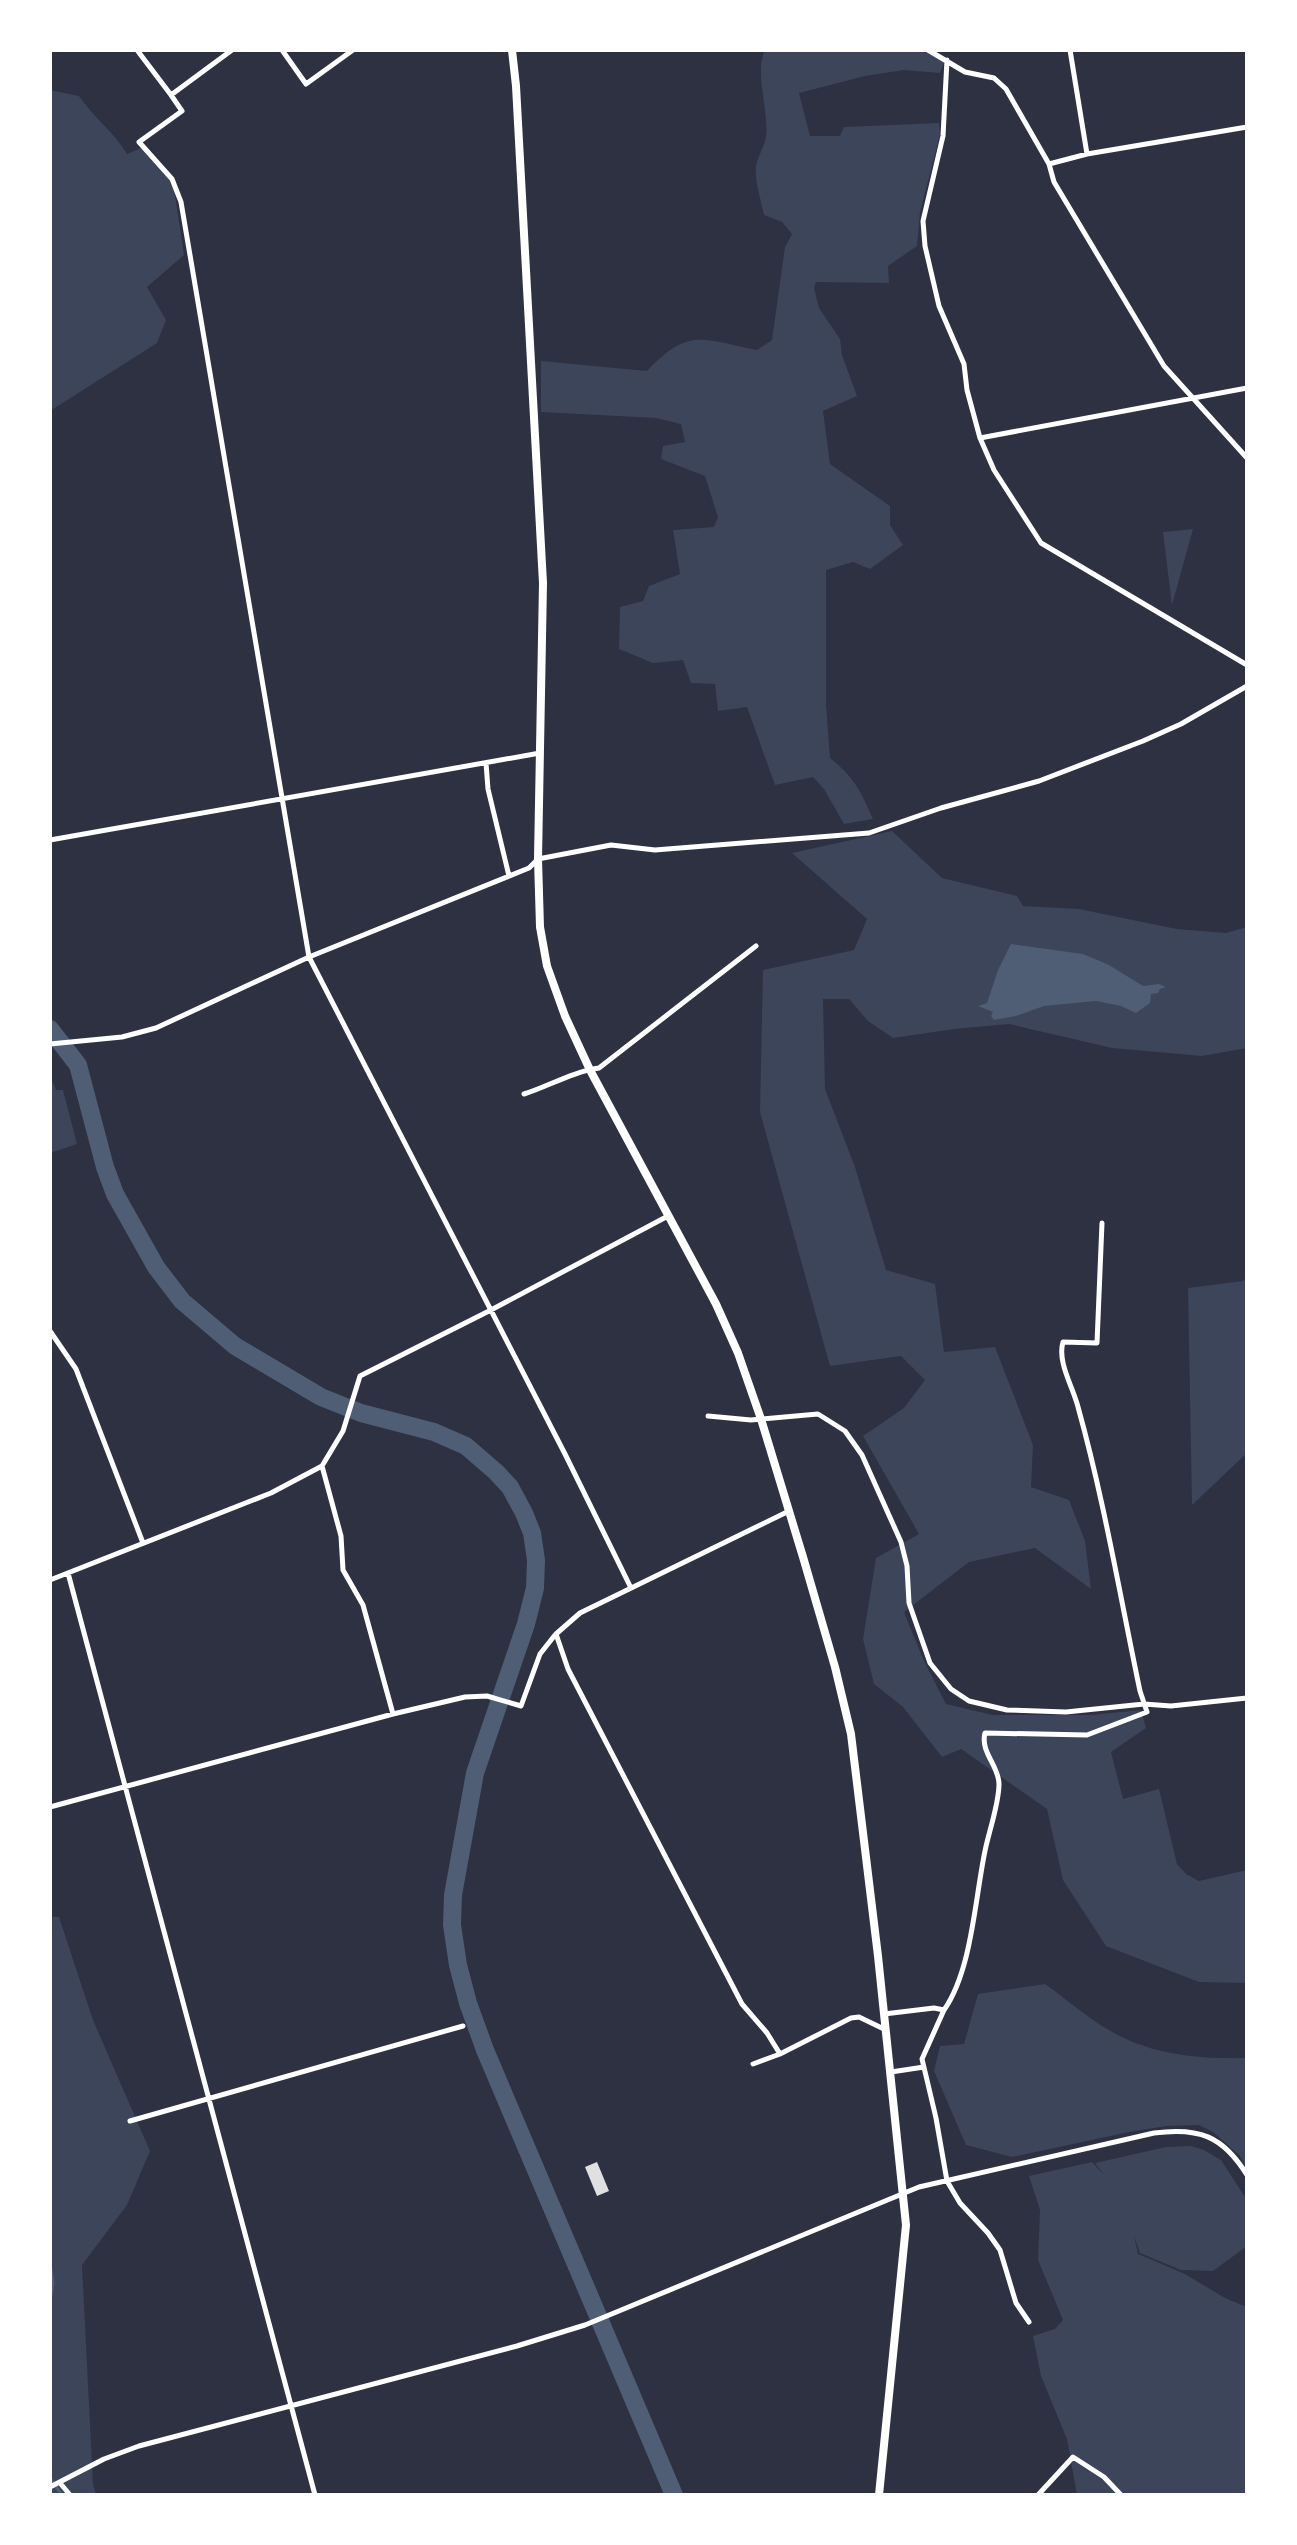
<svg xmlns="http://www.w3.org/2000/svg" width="1297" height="2545" viewBox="0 0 1297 2545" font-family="Arial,sans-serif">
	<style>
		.green { fill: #3c4559 }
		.water { fill: #4f5d75 }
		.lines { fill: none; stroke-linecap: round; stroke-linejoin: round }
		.stream { stroke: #4f5d75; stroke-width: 3 }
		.river { stroke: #4f5d75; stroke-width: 18 }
		.building { fill: #e0e0e3 }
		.minor { stroke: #fff; stroke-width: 5 }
		.secondary { stroke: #fff; stroke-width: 8 }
	</style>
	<rect width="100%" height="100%" fill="#2d3142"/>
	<!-- green -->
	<path class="green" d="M765,50H924L945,60L940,73L904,70L865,76L799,93L810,136H840L844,127L939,123L940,135L920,212L917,246L888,266L889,283L816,282L814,288L819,308L840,339L842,355L857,396L823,411L830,464L890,506V525L903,545L870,569L853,562L826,570V704L830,758C854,777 861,791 873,819L844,824L824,789L813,777L775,785L747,707L718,711L715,684L691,683L683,660L653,663L619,649L620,607L643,601L649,586L680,574L673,530L714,527L718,517L705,476L661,459L663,446L685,442L681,424L656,418L541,412V361L647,371C689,326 704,340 757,350L772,340L785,247L792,234L782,222L764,215C761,200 754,180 756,166C758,155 765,146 766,136C769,110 754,72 765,50Z
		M50,90L79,96C93,117 114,132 127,154L141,148L168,178L174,189L184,255L147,287L166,320L157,343L50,411Z
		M1193,529L1172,605V606L1163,532Z
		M892,831L942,878L1017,896L1023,906L1079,909L1177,929L1226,933L1247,927V1048L1202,1056L1112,1048L1009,1024L954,1029L893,1038L868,1021L849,999H823L825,1089L855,1167L886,1270L935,1284L944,1352L995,1347L1033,1445L1031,1487L1069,1500L1085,1541L1091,1589L1035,1548L969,1562L904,1612L924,1661L946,1704L993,1715H1091L1141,1710L1146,1728L1111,1752L1123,1799L1159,1789L1177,1864L1186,1874L1199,1881L1247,1870V1983L1199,1982L1106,1946L1063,1880L1047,1809L961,1749L942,1757L903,1707L874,1684L863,1639L876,1558L919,1534L863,1436L904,1408L925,1380L901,1356L830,1366L760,1112L763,970L854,950L867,919L792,853Z
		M50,1076L56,1090H63L77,1144L50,1153Z
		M1247,1277V1453L1192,1505L1188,1288L1243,1281Z
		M50,1917H59L93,2020L150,2151L127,2205L82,2265L93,2484L96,2495H50Z
		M1045,1984C1069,2001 1092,2022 1118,2035C1158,2056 1203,2059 1247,2058V2168L1239,2155L1213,2132L1199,2125L1167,2126L1129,2132L1012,2157L966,2145L934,2071L940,2046L964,2044L978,1994Z
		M1191,2146L1204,2150L1221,2160L1247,2200V2246L1213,2271L1181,2270L1140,2253L1134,2236L1138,2254L1185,2274L1225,2298L1247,2307V2495H1077L1067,2439L1041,2376L1033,2336L1055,2329L1063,2320L1038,2260L1040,2210L1029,2176L1092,2162L1105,2176L1095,2163L1166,2147Z"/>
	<!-- water -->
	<path class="water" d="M1011,944L1083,954L1109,965L1143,986L1159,984L1166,987L1160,989L1158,993L1151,994L1150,1003L1136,1013L1121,1006L1096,1001L1044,1006L1016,1016L994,1020L991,1016L993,1012L978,1006L987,1003L998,970Z"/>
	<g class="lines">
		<!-- stream -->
		<path class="stream" d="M50,2262L53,2283L50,2300
			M50,2478L62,2495"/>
		<!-- river -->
		<path class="river" d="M50,1029L78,1065L105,1167L115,1194L156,1267L182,1301L235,1346L321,1397L361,1413L434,1432L466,1446L496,1472L510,1487L524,1513L532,1533L536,1560L535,1588L526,1624L475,1773L453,1895L452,1925L458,1965L468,2003L485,2050L674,2495"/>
	</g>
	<!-- building -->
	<path class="building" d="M597,2162L609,2191L597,2196L585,2167Z"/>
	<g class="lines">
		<!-- minor -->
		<path class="minor" d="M137,50L171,95
			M232,50L171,95L182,111L139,142L172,179L181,202L309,957L565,1454L631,1588
			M282,50L306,84L353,50
			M928,50L965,72L994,78L1006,89L1049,164L1054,182L1164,366L1247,458
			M1070,50L1087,154
			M947,60L943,136L923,221L925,246L939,306L964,364L967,390L980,438L994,470L1041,543L1247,665
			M1049,164L1087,154L1247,127
			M980,438L1247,388
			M486,763L488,789L509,876
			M50,840L540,753
			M50,1044L122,1037L156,1028L309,957L529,868L538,859L611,845L655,850L869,833L941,808L1039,781L1143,741L1181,724L1247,686
			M524,1094C549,1086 572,1072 599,1068L756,946
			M50,1331L76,1369L143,1543
			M708,1416L751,1420L818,1414L845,1431L862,1455L901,1542L907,1566L909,1603L930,1663L951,1689L969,1701L1007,1710L1066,1712L1144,1704L1171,1706L1247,1698
			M322,1466L341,1536L343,1570L363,1605L393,1714
			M789,1511L580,1613L556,1634L568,1669L742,2004L767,2033L780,2054L851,2018L859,2017L886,2030
			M68,1573L315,2495
			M50,1580L271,1493L322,1466L343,1431L360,1376L491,1310L668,1216
			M50,1807L393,1714L465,1697L487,1696L521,1706L540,1654L555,1635
			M944,2010L922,2059L936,2118L947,2181L960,2203L988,2233L1000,2250L1016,2303L1029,2322
			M884,2014L934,2008L944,2010C972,1970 975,1898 985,1851C989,1831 999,1804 999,1784C999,1766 980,1752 985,1733L1087,1735L1147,1712L1140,1691C1120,1596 1104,1500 1078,1407C1073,1387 1057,1362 1063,1342L1097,1343L1102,1223
			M753,2064L780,2054
			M891,2072L924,2067
			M130,2121L463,2026
			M60,2483L70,2495
			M50,2487L104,2459L139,2446L517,2346L585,2325L919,2187L1154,2133C1199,2127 1223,2136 1247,2175
			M1038,2495L1073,2457L1104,2477L1121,2495"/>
		<!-- secondary -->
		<path class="secondary" d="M512,50L516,86L543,583L538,859L540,927L547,966L565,1016L590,1070L716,1304L738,1353L761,1419L803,1557L835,1667L851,1734L878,1956L906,2225L879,2495"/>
	</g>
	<!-- border -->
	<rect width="1297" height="2545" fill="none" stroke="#ffffff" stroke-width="104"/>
</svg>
